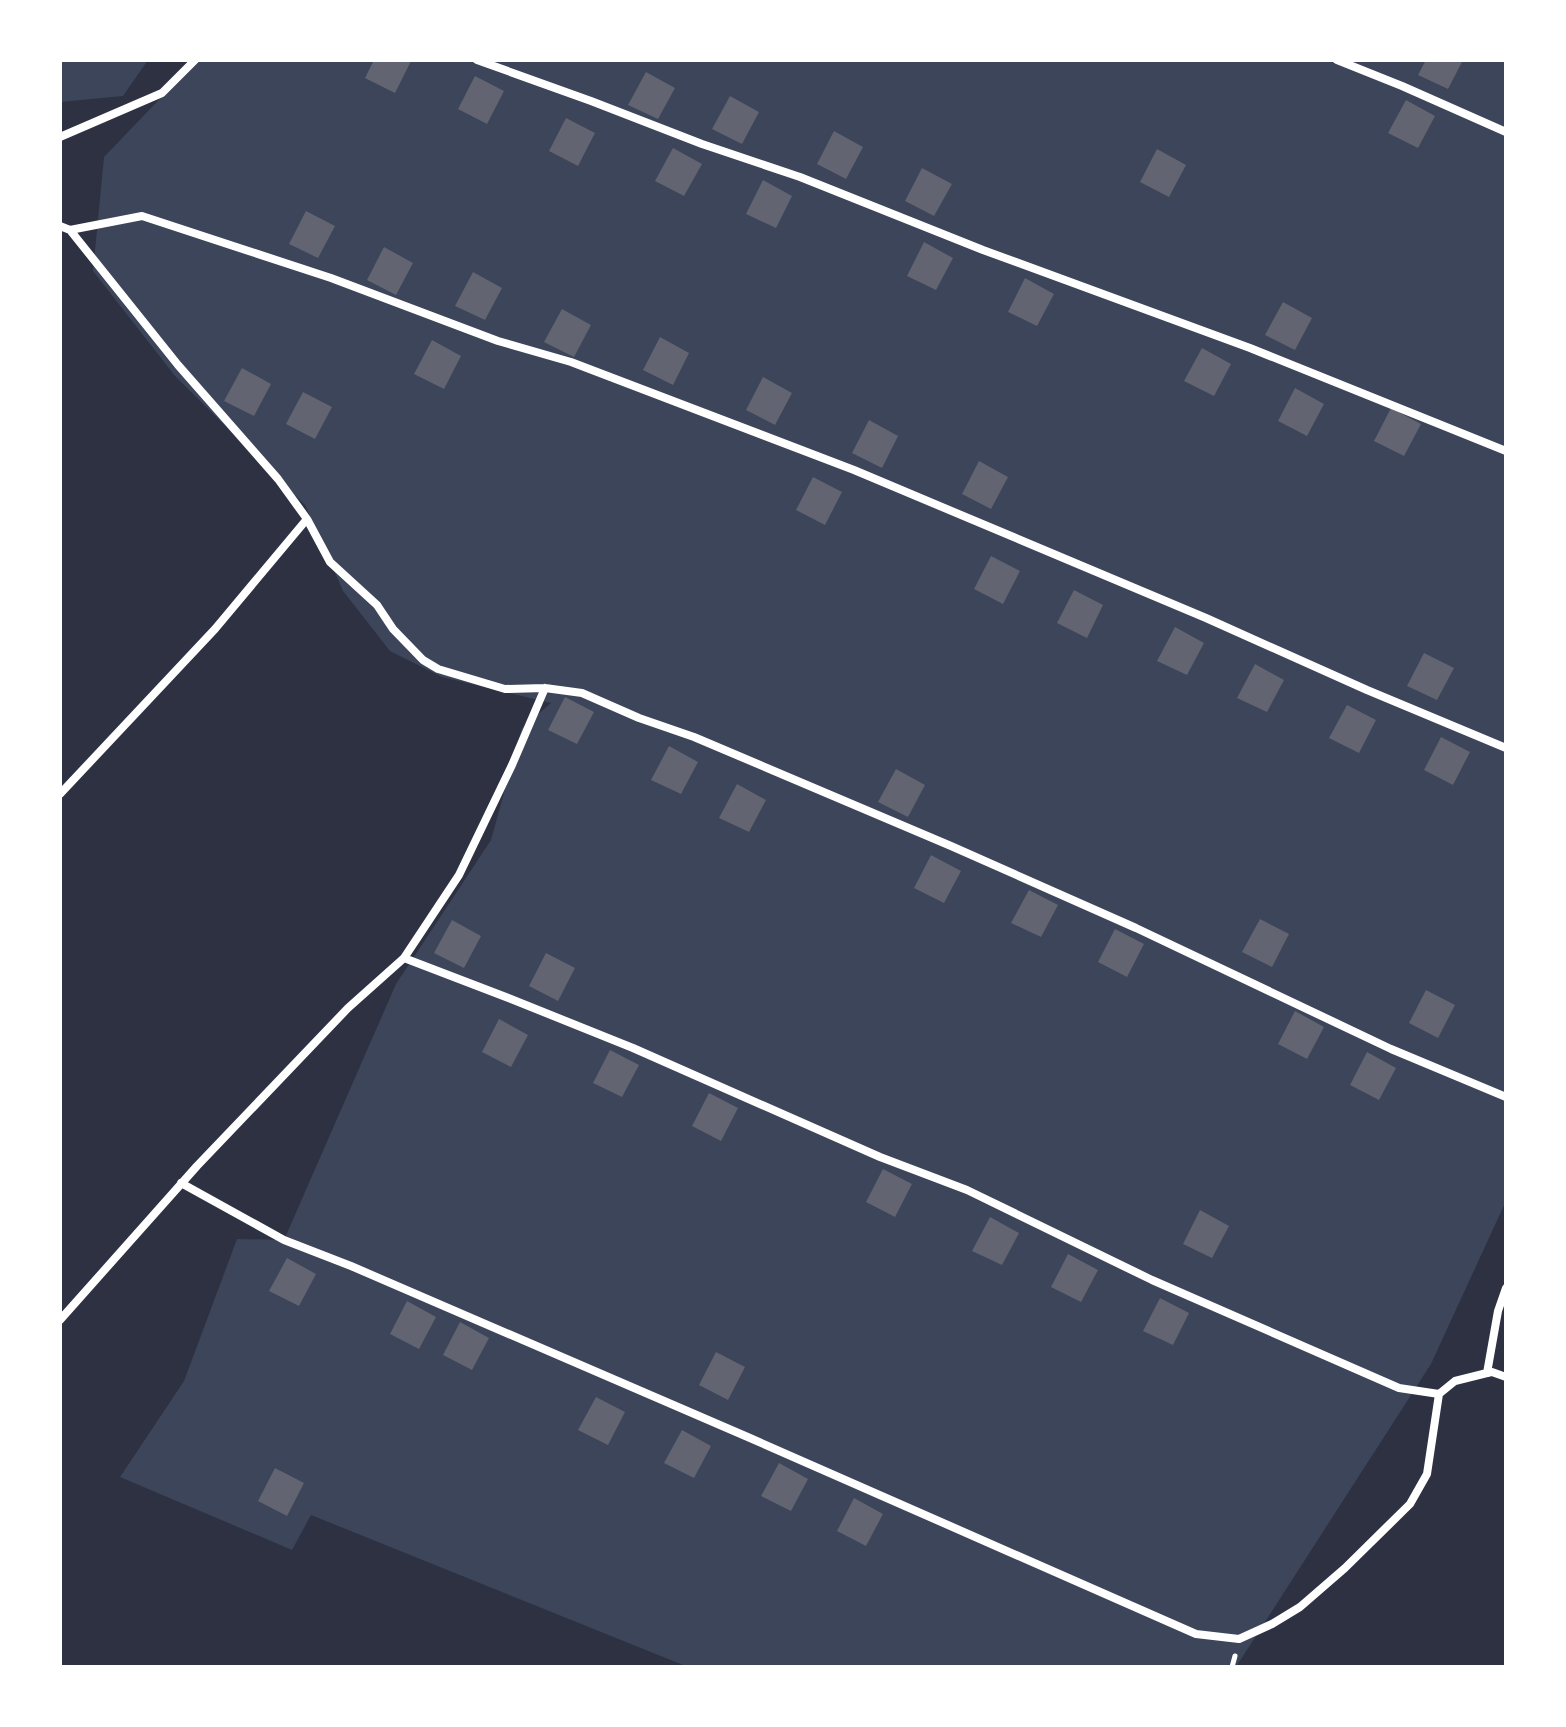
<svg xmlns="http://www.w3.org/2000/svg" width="1566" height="1727" viewBox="0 0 1566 1727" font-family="'PT Sans Narrow',sans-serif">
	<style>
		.green { fill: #3c4559 }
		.building { fill: #626471 }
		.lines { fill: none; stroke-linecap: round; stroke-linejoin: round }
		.path { stroke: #fff; stroke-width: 5 }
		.minor { stroke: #fff; stroke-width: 8 }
	</style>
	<rect width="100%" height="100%" fill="#2d3142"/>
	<!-- green -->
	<path class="green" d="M60,60H148L123,96L60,102Z
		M197,60H1506V1201L1431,1364L1236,1667H688L311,1515L292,1550L120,1477L184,1381L237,1239L284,1240L396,984L491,840L522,728L551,703L442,677L390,651L343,591L305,505L175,376L93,271L104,157Z"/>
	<!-- building -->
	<path class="building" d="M374,60L411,61L395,93L365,78Z
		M1426,60H1463L1448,89L1418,75Z
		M646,72L675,88L658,119L628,105Z
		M475,76L504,91L487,124L458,109Z
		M730,96L759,112L742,144L712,129Z
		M1406,100L1435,116L1418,148L1388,133Z
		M566,118L595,133L578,166L549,151Z
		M834,131L863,147L846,179L817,164Z
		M673,148L702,164L684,196L655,181Z
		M1157,149L1186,165L1169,197L1140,182Z
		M922,168L952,184L934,216L905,201Z
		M763,180L792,196L776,228L746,214Z
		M306,211L335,226L318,258L289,244Z
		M924,242L953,258L936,290L907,276Z
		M384,247L413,263L396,295L367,280Z
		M473,272L502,288L485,320L455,306Z
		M1025,278L1054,294L1037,326L1008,312Z
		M1283,302L1312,318L1295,350L1265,335Z
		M562,309L591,325L574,357L544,342Z
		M660,337L689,353L673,385L643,370Z
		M432,340L461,356L444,389L414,374Z
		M1202,348L1231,364L1214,396L1184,381Z
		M242,368L271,384L254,416L224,401Z
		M763,377L792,393L775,425L746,410Z
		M1295,388L1324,404L1307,436L1278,421Z
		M303,392L332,407L315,439L286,424Z
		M1391,408L1421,424L1404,456L1374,441Z
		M869,420L898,436L882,468L852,453Z
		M979,461L1008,477L991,509L962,494Z
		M813,477L842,492L825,525L796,510Z
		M991,556L1020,571L1003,604L974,589Z
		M1074,590L1103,605L1087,638L1057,623Z
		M1175,627L1204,643L1187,675L1157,661Z
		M1424,653L1454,668L1437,700L1407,686Z
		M1255,664L1284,680L1267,712L1237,698Z
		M565,697L594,712L577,744L548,730Z
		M1347,705L1376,720L1359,753L1329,738Z
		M1441,737L1470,752L1453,785L1424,770Z
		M669,746L698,762L681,794L651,780Z
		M896,769L925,785L908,817L878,802Z
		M737,784L766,800L749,832L719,818Z
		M931,855L961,871L944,903L914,888Z
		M1029,890L1058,905L1041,937L1011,923Z
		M1260,919L1289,934L1272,967L1242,952Z
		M452,920L481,936L464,968L434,953Z
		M1115,929L1144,944L1127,977L1098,962Z
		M546,953L575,968L558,1001L529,986Z
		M1426,990L1455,1005L1438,1038L1409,1023Z
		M1295,1011L1324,1027L1307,1059L1278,1044Z
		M499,1019L528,1035L511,1067L482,1052Z
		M610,1050L639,1065L622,1097L593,1083Z
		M1367,1052L1396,1068L1379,1100L1350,1085Z
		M709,1093L738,1108L721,1141L692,1126Z
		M883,1169L912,1184L895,1217L866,1202Z
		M1200,1210L1229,1226L1212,1258L1183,1244Z
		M990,1217L1019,1233L1002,1265L972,1251Z
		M1068,1254L1098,1270L1081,1302L1051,1287Z
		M287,1258L316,1274L299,1306L269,1291Z
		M1160,1298L1189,1313L1173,1345L1143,1331Z
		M407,1301L436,1317L419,1349L390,1334Z
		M460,1322L489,1338L472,1370L443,1355Z
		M716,1352L745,1367L728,1400L699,1385Z
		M596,1397L625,1412L608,1445L578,1430Z
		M682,1430L711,1446L694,1478L664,1463Z
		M779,1463L808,1479L791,1511L761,1496Z
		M275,1468L304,1483L287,1516L258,1501Z
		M854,1498L883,1514L866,1546L837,1531Z"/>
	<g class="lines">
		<!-- path -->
		<path class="path" d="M1232,1667L1235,1656"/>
		<!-- minor -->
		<path class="minor" d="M477,60L591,101L702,144L800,177L983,250L1250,348L1506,451
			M1337,60L1402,86L1506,132
			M60,137L162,93L195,60
			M60,226L70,230L142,216L331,278L498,341L571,362L854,470L1206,618L1367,690L1506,748
			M70,230L178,365L278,479L307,519L330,562L377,605L393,629L423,660L438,669L505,689L545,688L582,693L639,718L694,737L951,846L1136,928L1391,1049L1506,1097
			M60,794L215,629L307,519
			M404,958L511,999L633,1048L880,1157L967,1190L1152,1280L1399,1388L1439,1394
			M181,1183L284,1240L351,1266L750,1438L1196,1634L1239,1639L1272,1624L1300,1607L1345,1568L1410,1504L1427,1474L1439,1394L1455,1381L1487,1373L1492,1372L1506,1377
			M60,1320L197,1166L348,1008L404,958L459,875L512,765L545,688
			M1487,1373L1498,1311L1506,1288"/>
	</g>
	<!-- border -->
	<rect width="1566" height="1727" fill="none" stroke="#ffffff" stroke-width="124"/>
</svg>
